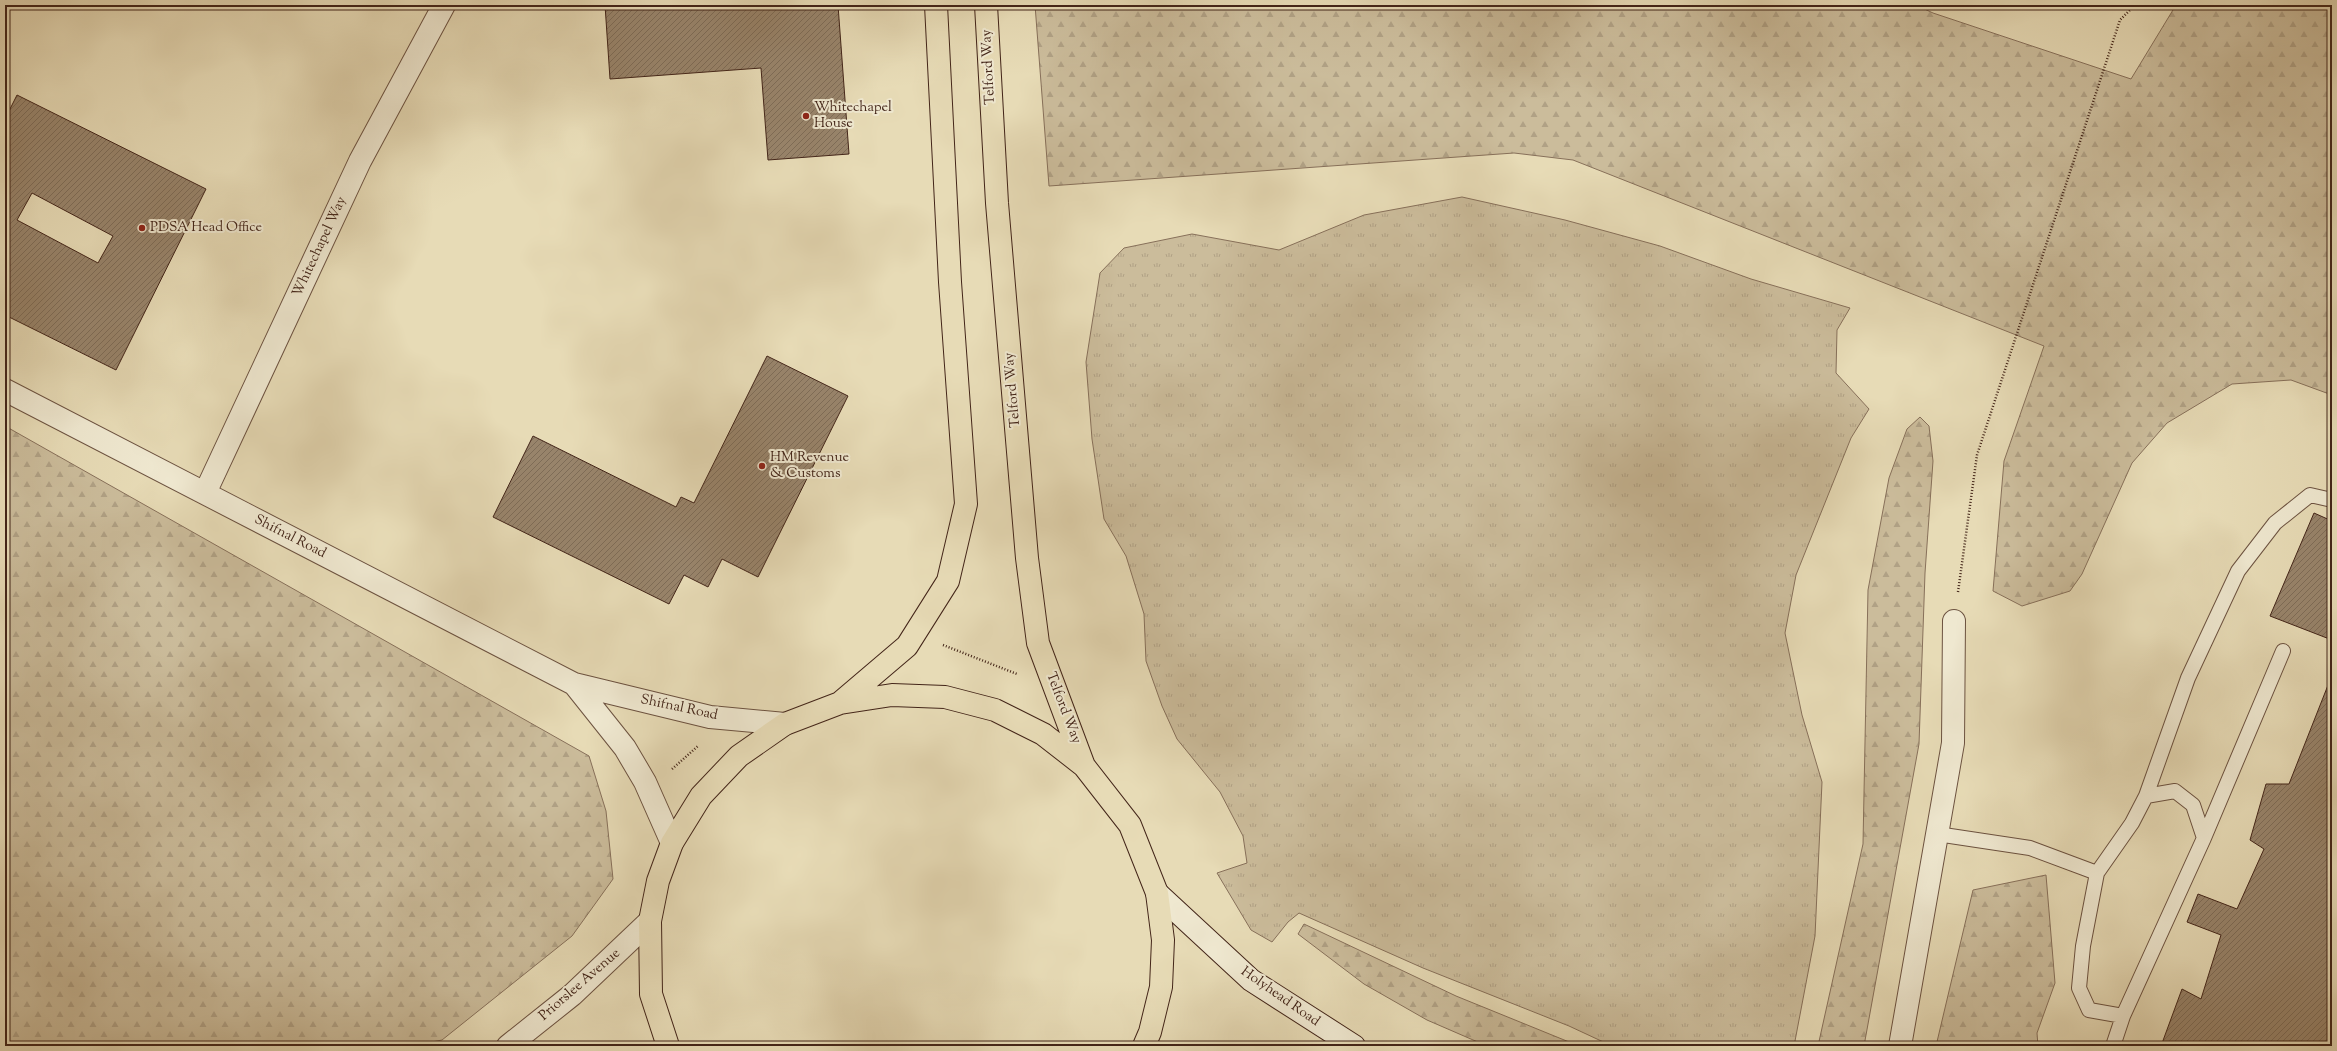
<svg xmlns="http://www.w3.org/2000/svg" width="2337" height="1051" viewBox="0 0 2337 1051" font-family="'Sorts Mill Goudy',serif">
	<style>
		.grass { fill: url(#grass-tufts); stroke: #87705a }
		.forest { fill: url(#forest-firs); stroke: #87705a }
		.building { fill: url(#building-hatch); stroke: #432519; fill-rule: evenodd }
		.lines { fill: none; stroke-linecap: round; stroke-linejoin: round }
		.service-casing { stroke: #6c5240; stroke-width: 16 }
		.minor-casing { stroke: #6c5240; stroke-width: 24 }
		.tertiary-casing { stroke: #6c5240; stroke-width: 24 }
		.secondary-casing { stroke: #432519; stroke-width: 24 }
		.primary-casing { stroke: #432519; stroke-width: 24 }
		.path { stroke: #432519; stroke-width: 2.5; stroke-dasharray: 1 2; stroke-linecap: butt }
		.service { stroke: #efe8d0; stroke-width: 14 }
		.minor { stroke: #efe8d0; stroke-width: 22 }
		.tertiary { stroke: #efe8d0; stroke-width: 22 }
		.secondary { stroke: #efe8d0; stroke-width: 22 }
		.primary { stroke: #e7dbb6; stroke-width: 22 }
		.poi-dot { fill: #8f2418; stroke: #efe8d0; stroke-width: 1.5 }
		.labels { text-anchor: middle; dominant-baseline: central; stroke-width: 4; stroke-linejoin: round; paint-order: stroke }
		.street-label { font-size: 14px; fill: #432519; stroke: #efe8d0 }
		.poi-label { font-size: 14px; fill: #432519; stroke: #efe8d0; text-anchor: start }
	</style>
	<defs>
		<pattern id="grass-tufts" width="24" height="20" patternUnits="userSpaceOnUse"><rect width="24" height="20" fill="#cbbc9b"/><path d="M3 7l-1-3M5 7V3M7 7l1-3M15 17l-1-3M17 17v-4M19 17l1-3" fill="none" stroke="#b0a185"/></pattern>
		<pattern id="forest-firs" width="22" height="20" patternUnits="userSpaceOnUse"><rect width="22" height="20" fill="#cbbc9b"/><path d="M5 1l3.5 6h-7zM16 11l3.5 6h-7z" fill="#b0a185"/></pattern>
		<pattern id="building-hatch" width="6" height="6" patternUnits="userSpaceOnUse"><rect width="6" height="6" fill="#98846b"/><path d="M-1 1l2-2M0 6l6-6M5 7l2-2" fill="none" stroke="#7e6c57"/></pattern>
	</defs>
	<rect width="100%" height="100%" fill="#e7dbb6"/>
	<filter id="stains"><feTurbulence type="fractalNoise" baseFrequency=".005" numOctaves="4"/><feColorMatrix values="0 0 0 0 .2 0 0 0 0 .09 0 0 0 0 .02 0 0 0 .5 -.17"/></filter>
	<radialGradient id="worn" r=".72"><stop offset=".6" stop-color="#630" stop-opacity="0"/><stop offset="1" stop-color="#630" stop-opacity=".3"/></radialGradient>
	<!-- grass -->
	<path class="grass" d="M1462,197L1565,220L1660,246L1751,279L1850,308L1837,330L1836,373L1869,409L1851,438L1796,575L1785,633L1802,715L1822,782L1815,936L1795,1041L1791,1046H1612L1569,1026L1423,968L1299,913L1288,922L1272,942L1251,930L1217,873L1247,863L1243,836L1220,792L1177,739L1162,706L1146,661L1144,614L1126,556L1104,519L1092,439L1086,362L1100,273L1124,248L1192,234L1279,250L1364,215Z"/>
	<!-- forest -->
	<path class="forest" d="M1035,5H1916L1933,13L2131,79L2176,5H2332V395L2291,380L2232,384L2167,423L2132,463L2082,574L2070,591L2022,606L1993,591L2004,461L2044,346L1573,160L1514,153L1049,186Z
		M1920,417L1929,426L1933,461L1925,573L1919,744L1864,1046H1818L1863,844L1868,590L1889,478L1907,429Z
		M5,426L589,756L606,811L613,879L572,936L442,1040L411,1046H5Z
		M2046,875L2055,983L2037,1033L2038,1046H1936L1973,890Z
		M1304,924L1456,996L1579,1046H1487L1427,1020L1364,984L1298,934Z"/>
	<!-- building -->
	<path class="building" d="M605,5H838L849,154L768,160L761,68L610,79Z
		M17,95L206,189L116,370L5,315V119ZM32,193L113,236L98,263L17,220Z
		M767,356L848,396L758,577L722,559L708,587L684,575L669,604L493,517L533,436L676,507L681,497L694,503Z
		M2314,513L2332,521V640L2270,616Z
		M2332,675V1046H2161L2182,989L2201,999L2221,935L2187,922L2198,894L2237,909L2264,849L2250,840L2266,784H2289Z"/>
	<g class="lines">
		<defs>
			<path id="service" d="M2146,796L2188,678L2238,571L2275,523L2310,495L2332,500
				M1937,834L2030,848L2097,873L2083,946L2079,988L2089,1010L2123,1016L2204,838L2193,805L2175,791L2146,796L2132,823L2097,873
				M2204,838L2283,651
				M2113,1046L2123,1016"/>
			<path id="minor" d="M5,390L574,684L710,717L785,724
				M205,493L360,161L444,5
				M574,684L625,748L645,782L672,843
				M1900,1046L1953,743L1954,621"/>
			<path id="tertiary" d="M508,1046L572,995L650,921"/>
			<path id="secondary" d="M1157,893L1251,980L1354,1046"/>
			<path id="primary" d="M986,5L997,203L1027,558L1038,643L1084,766
				M840,703L907,646L948,581L966,504L950,282L936,5
				M668,1046L651,994L650,921L658,881L672,843L701,796L739,756L785,724L840,703L892,695L945,697L995,710L1043,734L1084,766L1130,825L1157,893L1163,940L1161,987L1150,1032L1144,1046"/>
		</defs>
		<!-- service casing -->
		<use href="#service" class="service-casing"/>
		<!-- minor casing -->
		<use href="#minor" class="minor-casing"/>
		<!-- tertiary casing -->
		<use href="#tertiary" class="tertiary-casing"/>
		<!-- secondary casing -->
		<use href="#secondary" class="secondary-casing"/>
		<!-- primary casing -->
		<use href="#primary" class="primary-casing"/>
		<!-- path -->
		<path class="path" d="M1958,592L1977,455L2120,20L2135,5
			M943,645L1017,674
			M672,769L698,746"/>
		<!-- service -->
		<use href="#service" class="service"/>
		<!-- minor -->
		<use href="#minor" class="minor"/>
		<!-- tertiary -->
		<use href="#tertiary" class="tertiary"/>
		<!-- secondary -->
		<use href="#secondary" class="secondary"/>
		<!-- primary -->
		<use href="#primary" class="primary"/>
	</g>
	<!-- markers -->
	<g class="poi-dot">
		<circle cx="806" cy="116" r="4"/>
		<circle cx="142" cy="228" r="4"/>
		<circle cx="762" cy="466" r="4"/>
	</g>
	<g class="labels">
		<!-- street labels -->
		<g class="street-label">
			<text transform="translate(989 67) rotate(-93)">Telford Way</text>
			<text transform="translate(320 247) rotate(-65)">Whitechapel Way</text>
			<text transform="translate(1013 390) rotate(-95)">Telford Way</text>
			<text transform="translate(290 537) rotate(27)">Shifnal Road</text>
			<text transform="translate(679 708) rotate(12)">Shifnal Road</text>
			<text transform="translate(1063 708) rotate(69)">Telford Way</text>
			<text transform="translate(580 985) rotate(-41)">Priorslee Avenue</text>
			<text transform="translate(1280 997) rotate(35)">Holyhead Road</text>
		</g>
		<!-- poi labels -->
		<g class="poi-label">
			<text x="814" y="108">Whitechapel<tspan x="814" dy="16">House</tspan></text>
			<text x="150" y="228">PDSA Head Office</text>
			<text x="770" y="458">HM Revenue<tspan x="770" dy="16">&amp; Customs</tspan></text>
		</g>
	</g>
	<!-- margin -->
	<rect width="2337" height="1051" fill="none" stroke="#e7dbb6" stroke-width="20"/>
	<rect x="6" y="6" width="2325" height="1039" fill="none" stroke="#432519" stroke-width="2"/>
	<rect x="10" y="10" width="2317" height="1031" fill="none" stroke="#432519"/>
	<rect width="100%" height="100%" filter="url(#stains)"/>
	<rect width="100%" height="100%" fill="url(#worn)"/>
</svg>
